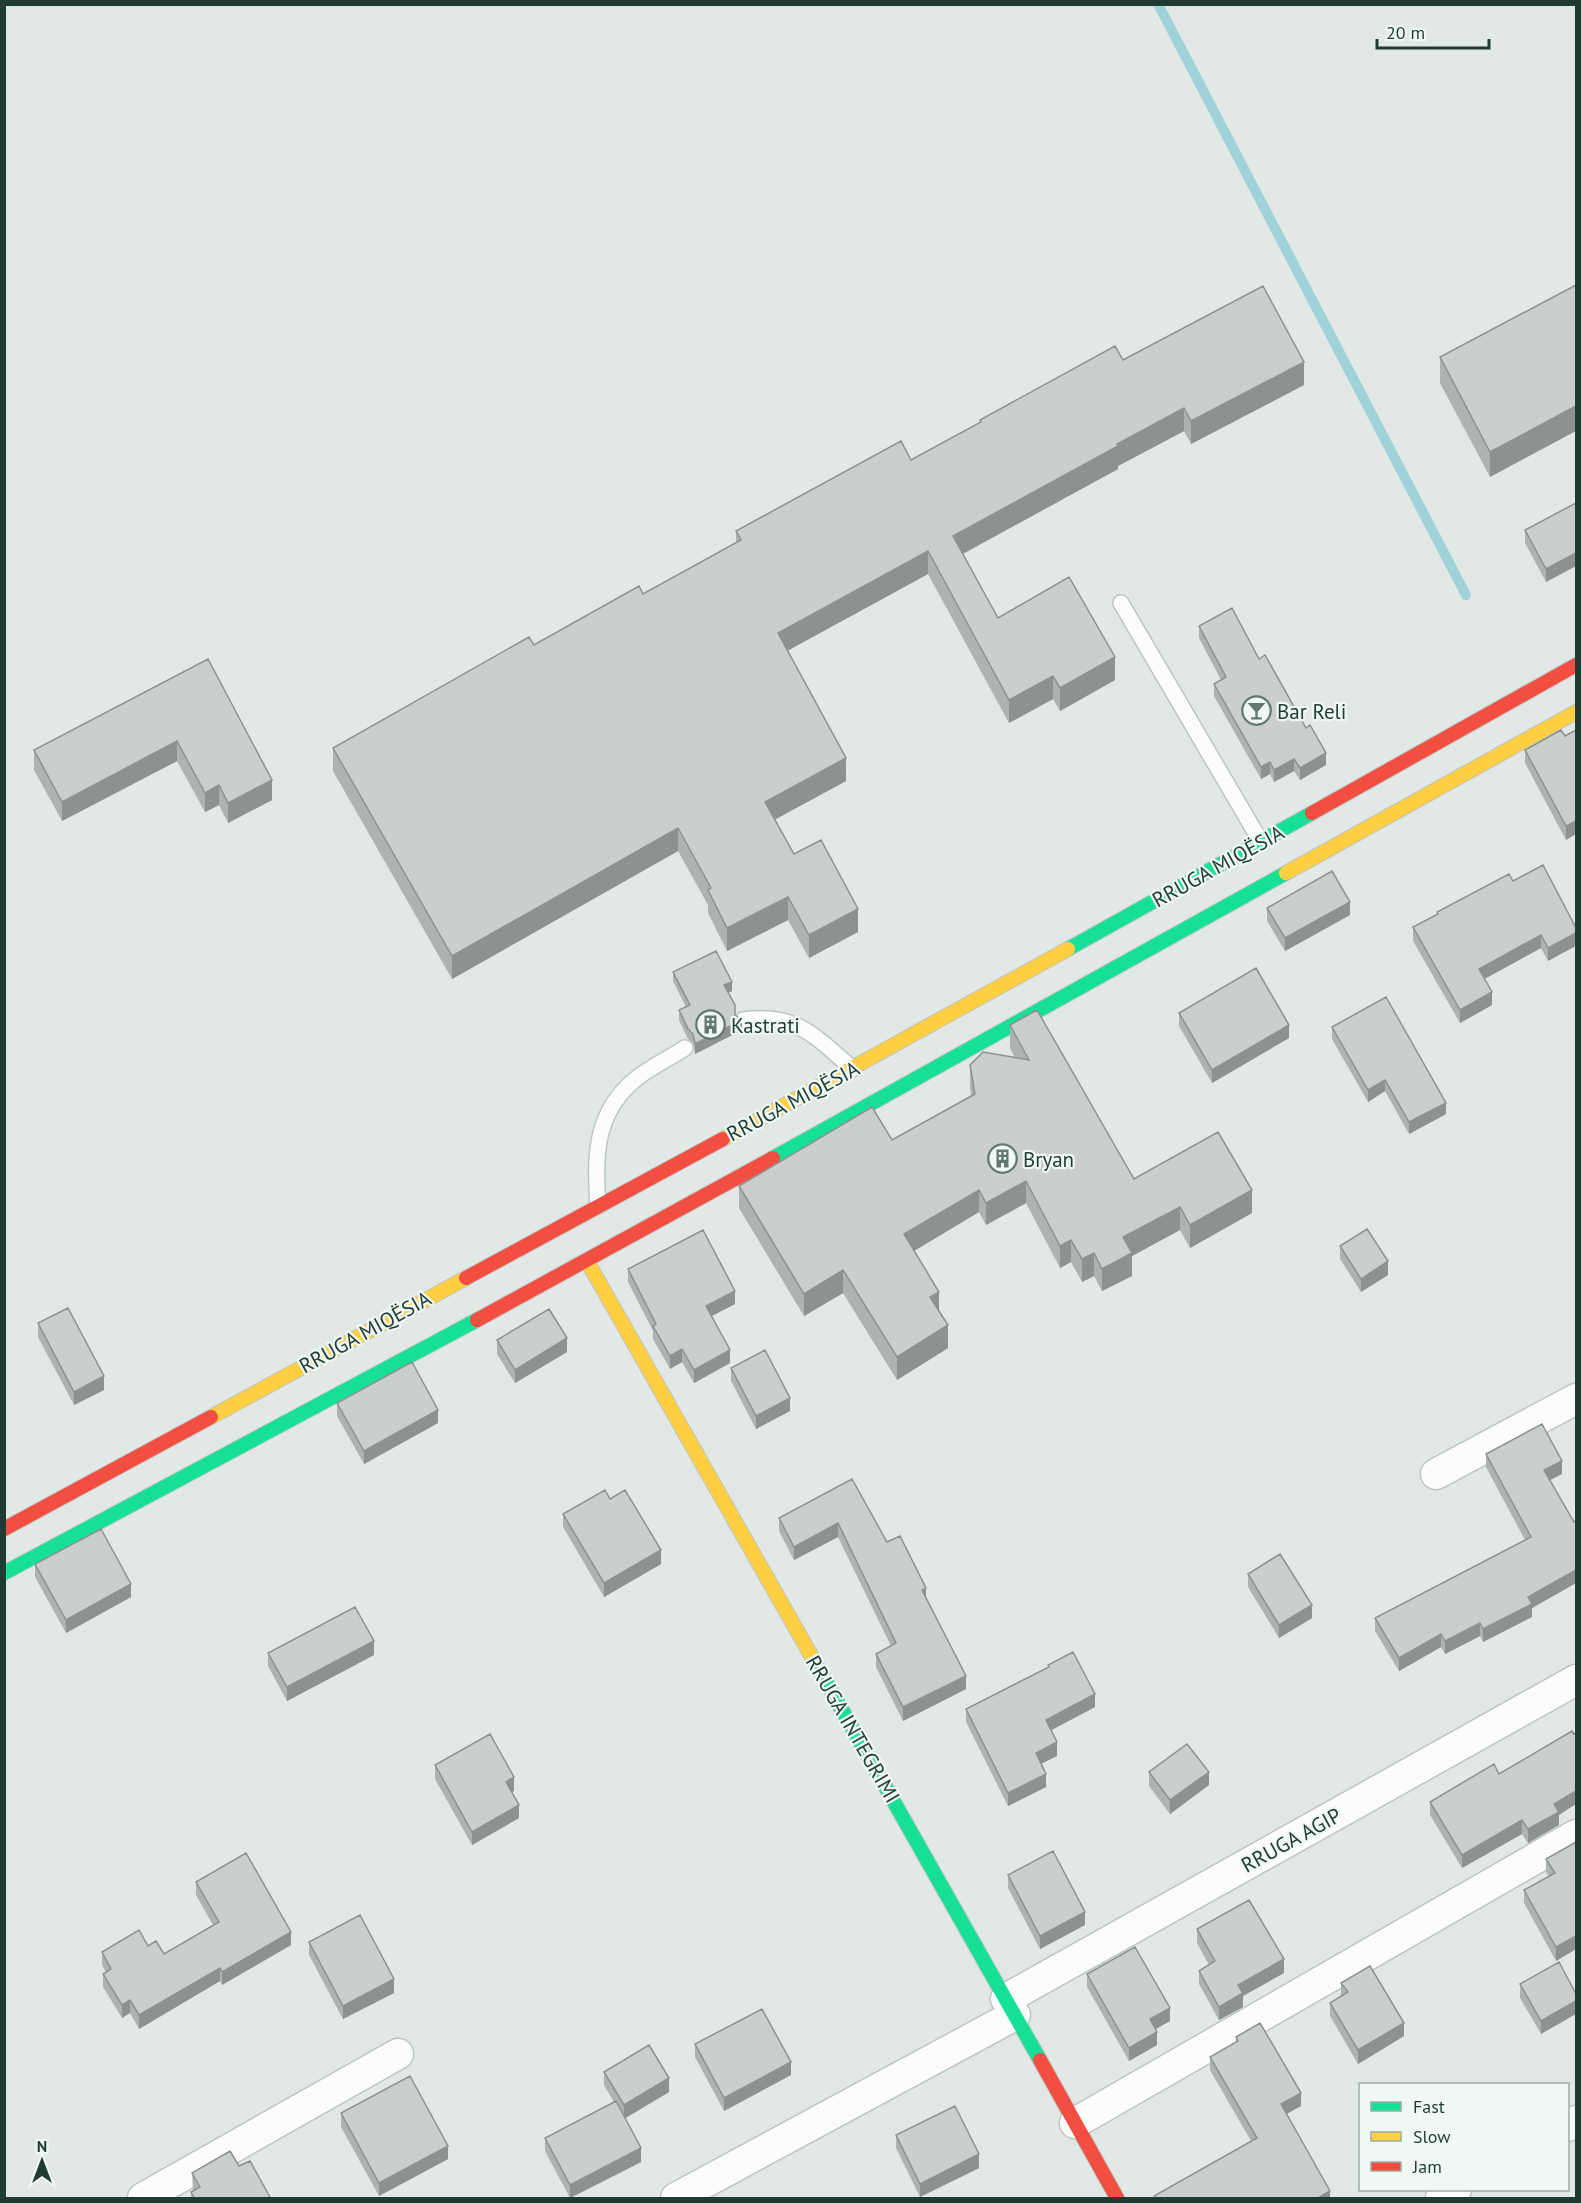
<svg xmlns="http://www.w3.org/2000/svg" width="1581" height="2203" viewBox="0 0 1581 2203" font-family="'PT Sans',sans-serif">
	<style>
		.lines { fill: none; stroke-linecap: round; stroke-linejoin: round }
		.stream { stroke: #a0d2d9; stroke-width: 10 }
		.lane-casing { stroke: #bfc5c2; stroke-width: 18 }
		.street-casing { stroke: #bfc5c2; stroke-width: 33 }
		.fast-casing { stroke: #bec6c3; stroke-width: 16 }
		.slow-casing { stroke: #bec6c3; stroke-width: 16 }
		.jam-casing { stroke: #bec6c3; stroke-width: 16 }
		.lane { stroke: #fbfcfb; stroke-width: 15 }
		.street { stroke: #fbfcfb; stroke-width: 30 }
		.fast { stroke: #16e098; stroke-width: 14 }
		.slow { stroke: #ffcf43; stroke-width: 14 }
		.jam { stroke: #f24e42; stroke-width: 14 }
		.wall { fill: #aeb2b0 }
		.shaded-wall { fill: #8d9190 }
		.building { fill: #cacfcd; stroke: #8d9190; stroke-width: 1.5 }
		.labels { text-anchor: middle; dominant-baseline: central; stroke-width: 4.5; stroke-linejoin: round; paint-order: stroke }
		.poi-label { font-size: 21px; fill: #1f3c34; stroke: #f0f8f4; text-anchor: start }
		.street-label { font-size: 21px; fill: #1f3c34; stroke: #f0f8f4 }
	</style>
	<rect width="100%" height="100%" fill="#e2e8e5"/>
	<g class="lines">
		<!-- stream -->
		<path class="stream" d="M1158,4L1466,595"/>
		<defs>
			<path id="lane" d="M1121,603L1261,842
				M743,1020C798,1013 814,1036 853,1069
				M598,1205C594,1156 595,1111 637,1078C652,1066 670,1058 685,1048"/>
			<path id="street" d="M1436,1474L1576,1399
				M1006,1999L1576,1680
				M1075,2123L1576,1835
				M1568,2126L1576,2121
				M143,2198L398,2054
				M676,2198L1015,2015
				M1441,2198L1456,2190"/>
			<path id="fast" d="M1068,949L1312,813
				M773,1158L1286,873
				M4,1573L477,1320
				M812,1657L1040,2060"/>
			<path id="slow" d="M1286,873L1576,712
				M723,1139L1068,949
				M587,1261L812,1657
				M211,1417L466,1278"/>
			<path id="jam" d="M1312,813L1576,665
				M466,1278L723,1139
				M477,1320L773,1158
				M4,1529L211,1417
				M1040,2060L1117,2198"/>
		</defs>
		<!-- lane casing -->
		<use href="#lane" class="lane-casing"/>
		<!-- street casing -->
		<use href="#street" class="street-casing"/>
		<!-- fast casing -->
		<use href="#fast" class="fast-casing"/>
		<!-- slow casing -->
		<use href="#slow" class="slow-casing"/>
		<!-- jam casing -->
		<use href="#jam" class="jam-casing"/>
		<!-- lane -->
		<use href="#lane" class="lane"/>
		<!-- street -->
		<use href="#street" class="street"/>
		<!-- fast -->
		<use href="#fast" class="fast"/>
		<!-- slow -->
		<use href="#slow" class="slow"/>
		<!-- jam -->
		<use href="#jam" class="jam"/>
	</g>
	<!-- wall -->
	<path class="wall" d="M1576,285L1490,477L1440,383V357Z
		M1123,360L1304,385L1191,444L1184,431L1118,466V469L963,554L998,618L1115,680L1060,711L1053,699L1009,723L928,574L788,650L846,781L775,819L794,854L858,932L809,958L788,920L727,951L708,913V905L678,851L452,979L333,771V748L534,645L643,594L736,543V531L911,460L980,423V420Z
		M1576,503V566L1546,582L1525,543V530Z
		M1199,626L1259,659L1326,765L1300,780L1294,771L1274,782L1270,774L1261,779L1214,696V684L1221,680L1199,638Z
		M208,659L272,800L228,823L219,805L205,812L177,761L62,821L34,770V750Z
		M1576,730L1566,840L1525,763V750L1565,736Z
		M1513,881L1576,928L1548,961L1541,948L1484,979L1492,1005L1460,1023L1413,941V927L1437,914V912Z
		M1267,908L1350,915L1285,951L1267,921Z
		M673,972L732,991L728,993L735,1015L742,1030L695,1054L693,1043L688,1039L679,1020V1010L686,1007L673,981Z
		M1179,1013L1289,1038L1212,1083L1179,1026Z
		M1010,1025L1134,1179L1252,1213L1190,1248L1180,1230L1132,1256V1276L1102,1291L1094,1276L1082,1282L1071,1262L1060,1268L1026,1203L986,1225L979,1212L914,1251L939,1312L948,1348L897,1380L843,1293L804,1316L739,1208V1186L892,1140L971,1096L970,1087V1065L1015,1058L1010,1048Z
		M1332,1027L1446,1114L1409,1134L1385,1091L1368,1102L1332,1039Z
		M1340,1246L1388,1275L1361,1292L1340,1259Z
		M628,1269L735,1304L711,1316L730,1363L694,1383L682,1362L670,1369L653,1339V1331L628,1282Z
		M38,1323L104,1390L74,1405L38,1337Z
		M497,1340L567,1352L515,1383L497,1354Z
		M731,1368L790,1411L756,1429L731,1381Z
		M337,1403L438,1423L364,1464L337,1416Z
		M1486,1454L1562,1474L1550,1480L1574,1522L1576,1520V1583L1532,1608V1617L1483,1642L1480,1636L1445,1654L1441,1647L1399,1671L1375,1631V1618L1525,1540L1486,1467Z
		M852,1479L887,1542L926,1598L966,1689L903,1721L876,1667V1654L891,1646L838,1537L794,1560L779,1531V1518Z
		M610,1499L661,1564L604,1597L563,1527V1514Z
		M35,1564L131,1597L66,1633L35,1577Z
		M1248,1574L1312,1618L1279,1638L1248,1587Z
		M268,1653L374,1655L287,1701L268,1666Z
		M1048,1665L1095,1707L1051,1730L1057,1756L1041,1764L1046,1787L1008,1806L966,1722V1709L1048,1667Z
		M435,1765L514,1791L512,1792L519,1818L472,1845L435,1779Z
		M1149,1772L1209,1785L1170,1814L1149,1786Z
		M1499,1774L1559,1815V1825L1528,1843L1522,1834L1462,1868L1430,1815V1802Z
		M1576,1843V1949L1556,1961L1524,1903V1890L1549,1876L1546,1872V1859Z
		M1008,1875L1085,1925L1040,1949L1008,1888Z
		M196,1882L291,1945L222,1985L220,1981L139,2029L130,2013L122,2018L103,1987V1974L106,1972L102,1965V1952L148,1946L164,1954L213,1925L196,1895Z
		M1197,1929L1284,1973L1243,1996V2007L1219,2020L1199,1984V1971L1209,1965L1197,1943Z
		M309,1942L394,1993L343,2019L309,1955Z
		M1559,1962L1541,2034L1520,1998V1984Z
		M1087,1974L1170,2021L1156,2029L1157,2045L1129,2061L1087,1987Z
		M1341,1983L1404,2036L1358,2064L1330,2016V2003L1341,1996Z
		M1236,2037L1301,2106L1286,2114L1330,2199H1154V2196L1251,2141L1210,2070V2057L1236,2042Z
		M695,2044L791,2075L724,2111L695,2057Z
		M604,2072L669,2092L625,2118L641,2162L570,2198L545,2151V2138L614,2102L604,2085Z
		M341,2113L448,2159L379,2196L341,2127Z
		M896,2135L979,2168L920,2197L896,2148Z
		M239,2166L271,2199H191V2192L193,2191L192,2173Z"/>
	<!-- shaded-wall -->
	<path class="shaded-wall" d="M1304,362V385L1191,444V421Z
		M1576,406V431L1490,477V452Z
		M1184,408V431L1118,466V469L953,559V536L1117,444Z
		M928,551V574L778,656V633Z
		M1576,553V566L1546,582V569Z
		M1115,657V680L1060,711V688Z
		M1053,676V699L1009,723V700Z
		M177,741V761L62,821V802Z
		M1326,753V765L1300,780V768Z
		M846,758V781L765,825V802Z
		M1294,759V771L1274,782V770Z
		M1270,762V774L1261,779V767Z
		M272,780V800L228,823V803Z
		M219,785V805L205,812V793Z
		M1576,821V834L1566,840V826Z
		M678,828V851L452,979V956Z
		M788,897V920L727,951V928Z
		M1350,902V915L1285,951V938Z
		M858,909V932L809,958V935Z
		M1576,933V946L1548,961V948Z
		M1541,935V948L1479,982V969Z
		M732,982V991L724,995V985Z
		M1492,992V1005L1460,1023V1010Z
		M742,1020V1030L695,1054V1044Z
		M1289,1025V1038L1212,1083V1070Z
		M1385,1080V1091L1368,1102V1090Z
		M1446,1103V1114L1409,1134V1122Z
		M1026,1181V1203L986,1225V1203Z
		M979,1190V1212L904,1257V1234Z
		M1252,1190V1213L1190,1248V1225Z
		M1180,1207V1230L1132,1256V1276L1102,1291V1269L1123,1237Z
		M1071,1240V1262L1060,1268V1246Z
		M1094,1253V1276L1082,1282V1259Z
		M1388,1261V1275L1361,1292V1279Z
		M843,1270V1293L804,1316V1294Z
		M735,1291V1304L706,1319V1306Z
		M939,1292V1314L930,1297Z
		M948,1325V1348L897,1380V1357Z
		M567,1338V1352L515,1383V1370Z
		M682,1349V1362L670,1369V1356Z
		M730,1350V1363L694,1383V1370Z
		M104,1376V1390L74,1405V1392Z
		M790,1398V1411L756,1429V1416Z
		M438,1410V1423L364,1464V1451Z
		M1562,1461V1474L1544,1483V1470Z
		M838,1523V1537L794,1560V1547Z
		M661,1550V1564L604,1597V1583Z
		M1576,1570V1583L1532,1608V1617L1483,1642V1629L1528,1597Z
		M131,1584V1597L66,1633V1620Z
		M926,1588V1602L922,1590Z
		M1312,1605V1618L1279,1638V1625Z
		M1480,1623V1636L1445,1654V1641Z
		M1441,1634V1647L1399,1671V1658Z
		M374,1641V1655L287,1701V1687Z
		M966,1676V1689L903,1721V1707Z
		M1095,1694V1707L1046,1733V1720Z
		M1057,1742V1756L1036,1766V1753Z
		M1209,1772V1785L1170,1814V1800Z
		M1046,1774V1787L1008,1806V1793Z
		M514,1777V1791L506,1795V1782Z
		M1576,1791V1804L1559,1815V1825L1528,1843V1829L1554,1804Z
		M519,1805V1818L472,1845V1832Z
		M1522,1820V1834L1462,1868V1855Z
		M1085,1912V1925L1040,1949V1936Z
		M291,1932V1945L222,1985V1972Z
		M1576,1936V1949L1556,1961V1947Z
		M1284,1959V1973L1243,1996V2007L1219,2020V2007L1238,1985Z
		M220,1968V1981L139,2029V2015Z
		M394,1979V1993L343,2019V2006Z
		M130,2000V2013L122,2018V2005Z
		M1576,2001V2014L1541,2034V2021Z
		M1170,2008V2021L1150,2032V2019Z
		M1404,2023V2036L1358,2064V2050Z
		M1157,2032V2045L1129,2061V2048Z
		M791,2062V2075L724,2111V2098Z
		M669,2078V2092L624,2119V2105Z
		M1301,2093V2106L1281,2117V2104Z
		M448,2146V2159L379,2196V2183Z
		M641,2148V2162L570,2198V2185Z
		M979,2154V2168L920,2197V2184Z
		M1330,2191V2199H1316Z"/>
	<!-- building -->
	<path class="building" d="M1576,285V406L1490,452L1440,357Z
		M1263,286L1304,362L1191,421L1184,408L1117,444L1118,446L953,536L998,618L1069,577L1115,657L1060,688L1053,676L1009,700L928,551L778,633L846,758L765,802L794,854L821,840L858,909L809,935L788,897L727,928L708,890L711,888L678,828L452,956L333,748L529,637L534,645L639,586L643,594L741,540L736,531L901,441L911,460L981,422L980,420L1115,346L1123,360Z
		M1576,503V553L1546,569L1525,530Z
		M1232,608L1259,659L1265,655L1306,728L1310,725L1326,753L1300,768L1294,759L1274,770L1270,762L1261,767L1214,684L1226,677L1199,626Z
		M208,659L272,780L228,803L219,785L205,793L177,741L62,802L34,750Z
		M1561,730L1565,736L1576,730V821L1566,826L1525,750Z
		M1543,865L1576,928V933L1548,948L1541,935L1479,969L1492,992L1460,1010L1413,927L1438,914L1437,912L1509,874L1513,881Z
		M1332,871L1350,902L1285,938L1267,908Z
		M716,951L732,982L724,985L735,1005V1015L742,1020L695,1044L693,1034L688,1029L679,1010L690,1005L673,972Z
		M1256,968L1289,1025L1212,1070L1179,1013Z
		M1386,997L1446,1103L1409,1122L1385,1080L1368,1090L1332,1027Z
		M1037,1010L1134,1179L1218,1132L1252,1190L1190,1225L1180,1207L1123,1237L1132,1253L1102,1269L1094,1253L1082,1259L1071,1240L1060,1246L1026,1181L986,1203L979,1190L904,1234L939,1292L930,1297L948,1325L897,1357L843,1270L804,1294L739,1186L872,1107L892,1140L975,1094L970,1065L983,1052L1029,1060L1010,1025Z
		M1367,1229L1388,1261L1361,1279L1340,1246Z
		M703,1230L735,1291L706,1306L730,1350L694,1370L682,1349L670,1356L653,1326L656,1324L628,1269Z
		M68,1308L104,1376L74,1392L38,1323Z
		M549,1309L567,1338L515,1370L497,1340Z
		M765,1350L790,1398L756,1416L731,1368Z
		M412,1362L438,1410L364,1451L337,1403Z
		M1542,1424L1562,1461L1544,1470L1574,1522L1576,1520V1570L1528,1597L1532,1604L1483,1629L1480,1623L1445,1641L1441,1634L1399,1658L1375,1618L1531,1537L1486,1454Z
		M852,1479L887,1542L900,1536L926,1588L922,1590L966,1676L903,1707L876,1654L896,1643L838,1523L794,1547L779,1518Z
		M605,1490L610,1499L625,1490L661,1550L604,1583L563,1514Z
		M101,1529L131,1584L66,1620L35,1564Z
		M1280,1554L1312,1605L1279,1625L1248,1574Z
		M355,1607L374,1641L287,1687L268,1653Z
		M1073,1652L1095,1694L1046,1720L1057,1742L1036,1753L1046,1774L1008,1793L966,1709L1049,1667L1048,1665Z
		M1572,1731L1574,1734L1576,1733V1791L1554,1804L1559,1812L1528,1829L1522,1820L1462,1855L1430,1802L1494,1764L1499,1774Z
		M490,1734L514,1777L506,1782L519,1805L472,1832L435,1765Z
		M1187,1744L1209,1772L1170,1800L1149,1772Z
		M1576,1842V1936L1556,1947L1524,1890L1555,1873L1546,1859Z
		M1053,1851L1085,1912L1040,1936L1008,1875Z
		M246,1853L291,1932L222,1972L220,1968L139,2015L130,2000L122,2005L103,1974L111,1969L102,1952L139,1930L148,1946L156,1941L164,1954L219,1922L196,1882Z
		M1249,1900L1284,1959L1238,1985L1243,1993L1219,2007L1199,1971L1215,1961L1197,1929Z
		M360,1915L394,1979L343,2006L309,1942Z
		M1135,1947L1170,2008L1150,2019L1157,2032L1129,2048L1087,1974Z
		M1559,1962L1576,1994V2001L1541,2021L1520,1984Z
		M1370,1966L1404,2023L1358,2050L1330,2003L1348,1992L1341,1983Z
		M762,2009L791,2062L724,2098L695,2044Z
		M1260,2023L1301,2093L1281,2104L1330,2191L1316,2199H1156L1154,2196L1257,2138L1210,2057L1238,2041L1236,2037Z
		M649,2045L669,2078L624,2105L604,2072Z
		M410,2076L448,2146L379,2183L341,2113Z
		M616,2101L641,2148L570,2185L545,2138Z
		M955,2106L979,2154L920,2184L896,2135Z
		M230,2151L239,2166L250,2161L271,2199H195L191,2192L200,2187L192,2173Z"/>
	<!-- icons -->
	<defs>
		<symbol id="bar-ring" viewBox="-11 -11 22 22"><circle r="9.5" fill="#f0f8f4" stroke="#637872" stroke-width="1.5"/><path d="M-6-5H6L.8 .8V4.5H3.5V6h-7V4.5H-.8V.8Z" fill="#637872"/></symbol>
		<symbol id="building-ring" viewBox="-11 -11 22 22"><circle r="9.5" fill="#f0f8f4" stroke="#637872" stroke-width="1.5"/><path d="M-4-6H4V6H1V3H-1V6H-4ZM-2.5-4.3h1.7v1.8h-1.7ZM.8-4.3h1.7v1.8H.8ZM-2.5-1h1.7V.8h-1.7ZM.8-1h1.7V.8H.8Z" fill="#637872"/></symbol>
	</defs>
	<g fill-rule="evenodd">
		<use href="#bar-ring" x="1240" y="694" width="33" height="33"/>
		<use href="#building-ring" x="694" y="1008" width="33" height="33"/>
		<use href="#building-ring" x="986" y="1142" width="33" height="33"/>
	</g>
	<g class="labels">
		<!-- poi labels -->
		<g class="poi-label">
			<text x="1277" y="711">Bar Reli</text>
			<text x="731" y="1025">Kastrati</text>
			<text x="1023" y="1159">Bryan</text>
		</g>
		<!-- street labels -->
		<g class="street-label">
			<text transform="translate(1218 866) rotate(-29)">RRUGA MIQËSIA</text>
			<text transform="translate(793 1101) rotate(-28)">RRUGA MIQËSIA</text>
			<text transform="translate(365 1332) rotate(-29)">RRUGA MIQËSIA</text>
			<text transform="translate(853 1729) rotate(60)">RRUGA INTEGRIMI</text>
			<text transform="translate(1291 1840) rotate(-29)">RRUGA AGIP</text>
		</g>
	</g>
	<!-- border -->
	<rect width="1581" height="2203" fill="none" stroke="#1f3c34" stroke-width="12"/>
	<!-- legend -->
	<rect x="1359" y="2083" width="210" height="108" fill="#f0f8f4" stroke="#9cada7" stroke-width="1.5"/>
	<rect x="1371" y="2102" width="30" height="9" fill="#16e098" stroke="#9cada7" stroke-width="1.5"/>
	<text x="1413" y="2113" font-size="18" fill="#1f3c34">Fast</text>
	<rect x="1371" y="2132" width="30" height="9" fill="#ffcf43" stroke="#9cada7" stroke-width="1.5"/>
	<text x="1413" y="2143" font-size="18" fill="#1f3c34">Slow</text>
	<rect x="1371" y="2162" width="30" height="9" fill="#f24e42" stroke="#9cada7" stroke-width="1.5"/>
	<text x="1413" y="2173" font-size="18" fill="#1f3c34">Jam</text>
	<!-- north arrow -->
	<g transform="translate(42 2161)" stroke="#f0f8f4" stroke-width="4.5" paint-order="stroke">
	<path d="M0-4.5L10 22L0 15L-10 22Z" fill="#1f3c34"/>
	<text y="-9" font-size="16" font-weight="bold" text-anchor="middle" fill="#1f3c34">N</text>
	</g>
	<!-- scale -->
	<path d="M1377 39v9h112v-9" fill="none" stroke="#1f3c34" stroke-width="3"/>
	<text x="1386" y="39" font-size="18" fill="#1f3c34" stroke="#f0f8f4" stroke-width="4.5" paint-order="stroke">20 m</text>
</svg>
